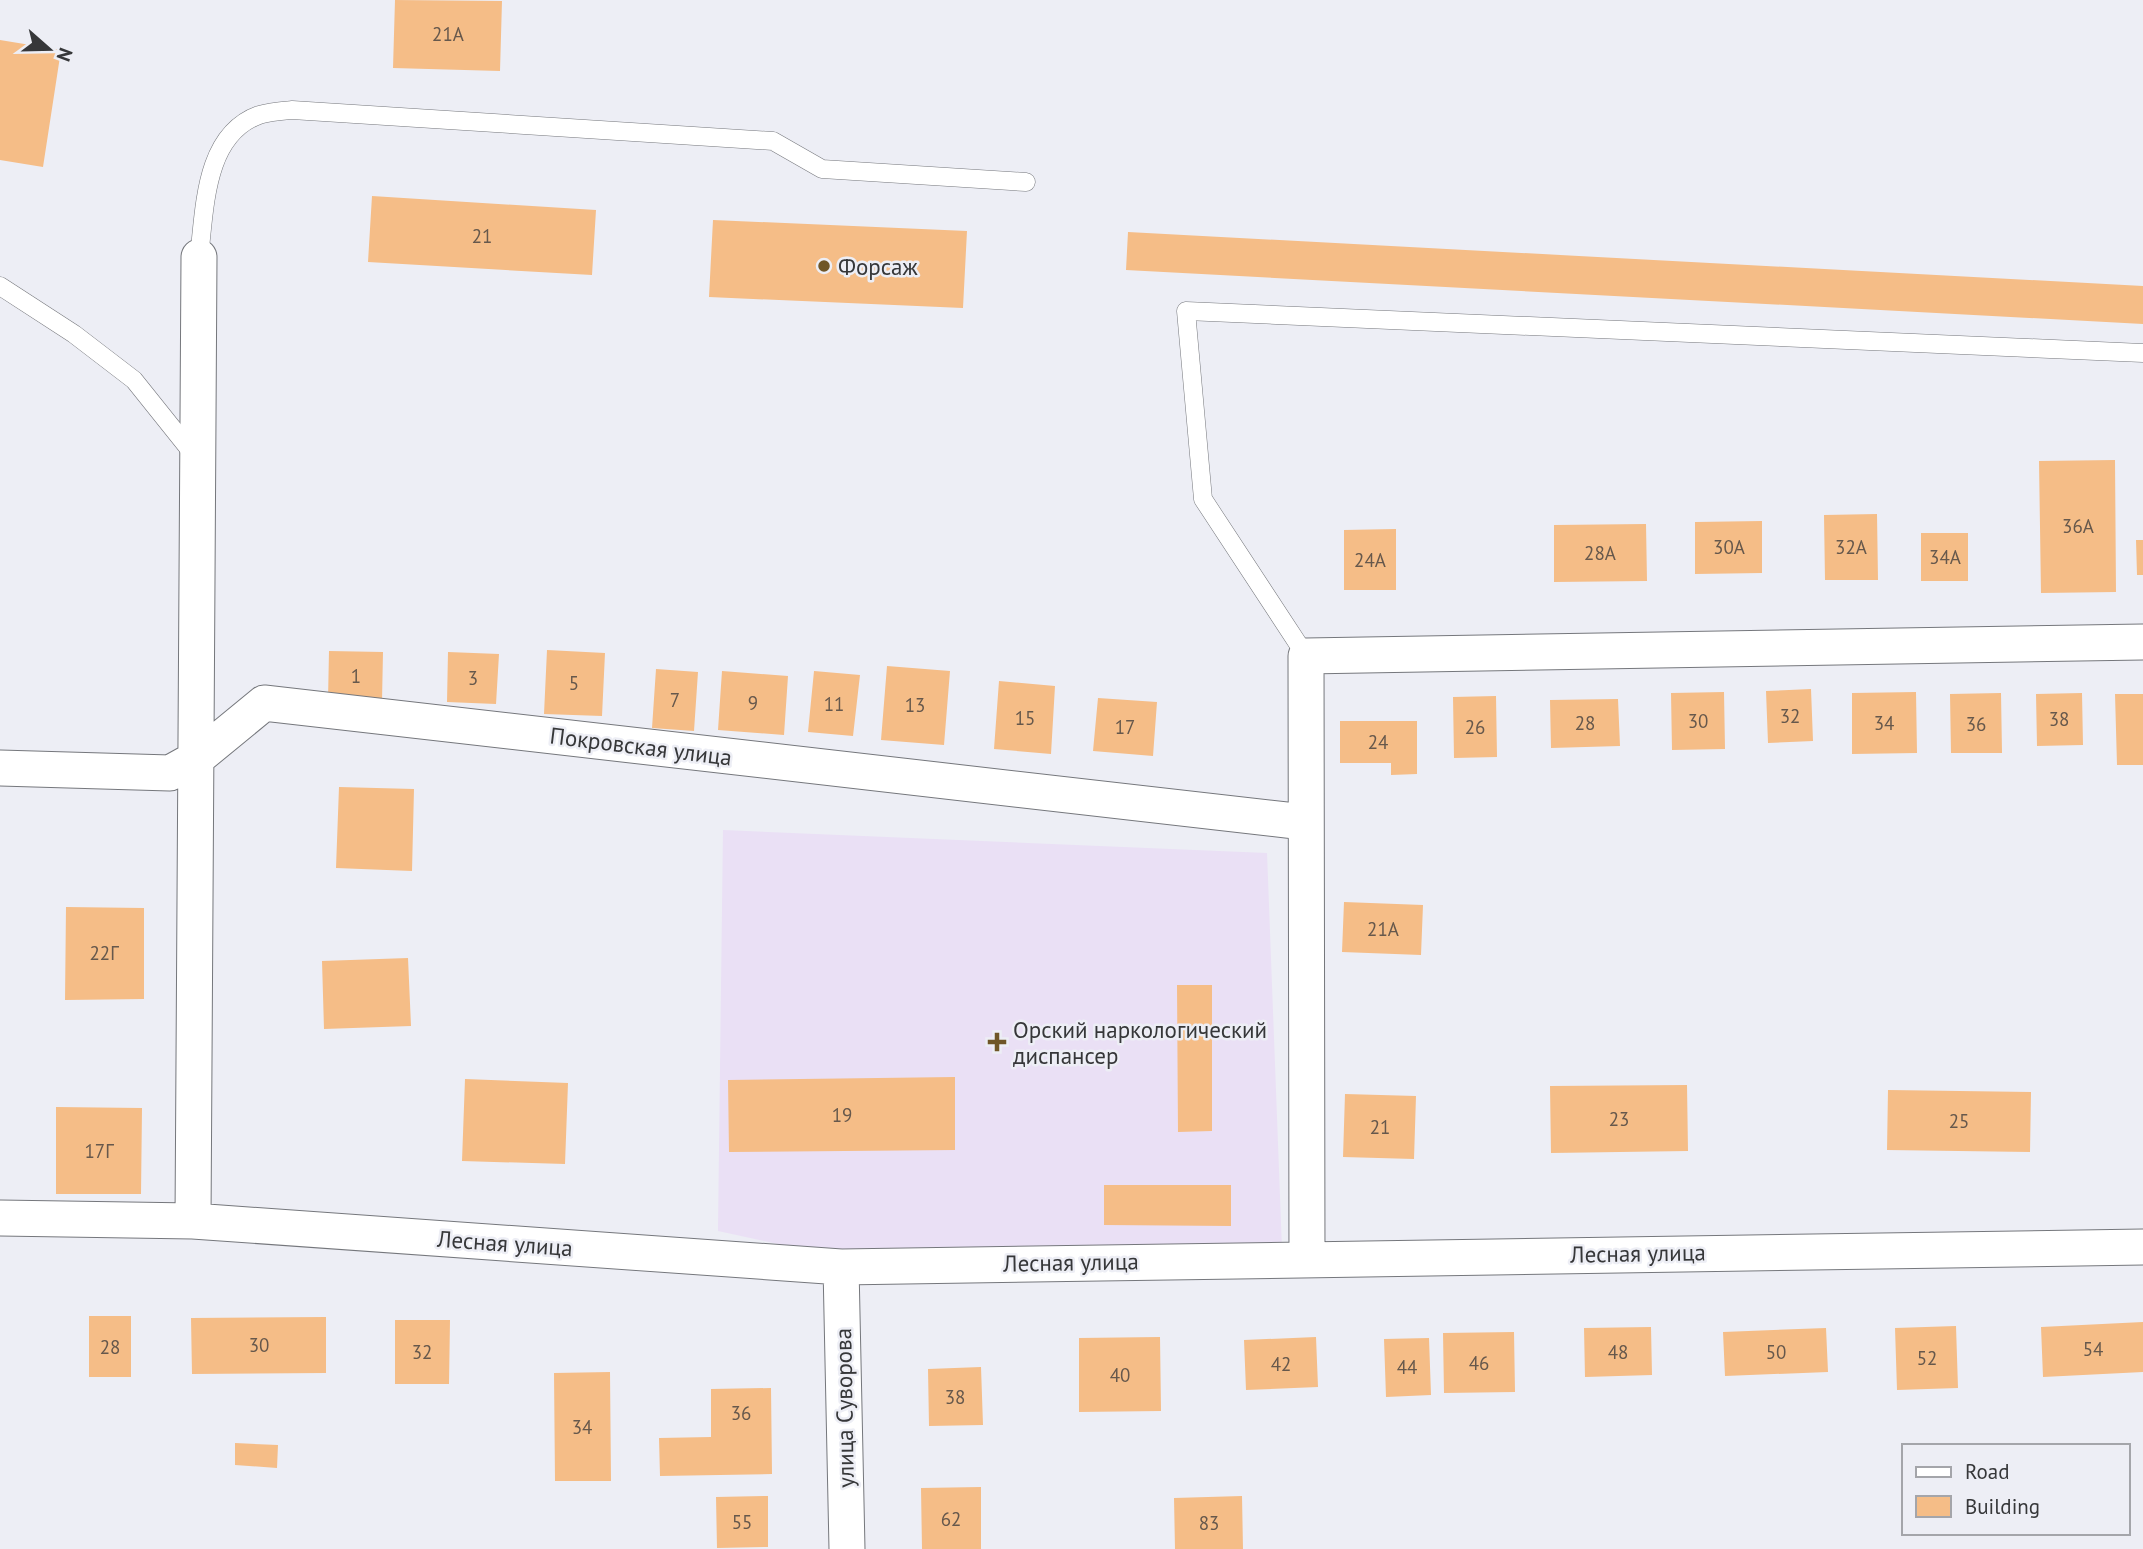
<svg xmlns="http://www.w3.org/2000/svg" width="2143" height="1549" viewBox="0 0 2143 1549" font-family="'PT Sans',sans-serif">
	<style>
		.medical { fill: #eae0f5 }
		.building { fill: #f5bd87 }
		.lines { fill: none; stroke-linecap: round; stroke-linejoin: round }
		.lane-casing { stroke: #75777c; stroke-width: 19 }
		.street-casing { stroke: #75777c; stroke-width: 37 }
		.lane { stroke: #fff; stroke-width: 18 }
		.street { stroke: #fff; stroke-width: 35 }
		.poi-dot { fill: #6f5627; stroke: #edeef5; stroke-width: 2.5 }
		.labels { text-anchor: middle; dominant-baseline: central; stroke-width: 5; stroke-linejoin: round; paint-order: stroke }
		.number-label { font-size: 19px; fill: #66584c }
		.poi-label { font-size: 23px; fill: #363739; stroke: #edeef5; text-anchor: start }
		.street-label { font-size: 23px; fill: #363739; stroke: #edeef5 }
	</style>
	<rect width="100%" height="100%" fill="#edeef5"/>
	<!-- medical -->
	<path class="medical" d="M723,830L1267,853L1282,1250L842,1258L718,1231Z"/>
	<!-- building -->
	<path class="building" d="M395,0L502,1L500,71L393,68Z
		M0,40L61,50L43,167L0,160Z
		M372,196L596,210L592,275L368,262Z
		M713,220L967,231L963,308L709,297Z
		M1128,232L2143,286V324L1126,270Z
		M2115,460L2116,592L2041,593L2039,461Z
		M1877,514L1878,580H1825L1824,515Z
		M1762,521V573L1695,574V522Z
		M1646,524L1647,581L1554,582V525Z
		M1396,529V590H1344V530Z
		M1921,533H1968V581H1921Z
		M2136,540H2143V575H2137Z
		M547,650L605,653L602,716L544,714Z
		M329,651L383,652L382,701L328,700Z
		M448,652L499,654L496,704L447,702Z
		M887,666L950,671L944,745L881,740Z
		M656,669L698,672L694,731L652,728Z
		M722,671L788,676L784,735L718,730Z
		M814,671L860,675L853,736L808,732Z
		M999,681L1055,686L1051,754L994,749Z
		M1811,689L1813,741L1768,743L1766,691Z
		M1724,692L1725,749L1672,750L1671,693Z
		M1916,692L1917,753L1852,754V693Z
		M2001,693L2002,753H1951L1950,694Z
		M2082,693L2083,745L2037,746L2036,694Z
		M2115,694H2143V765H2117Z
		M1496,696L1497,757L1454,758L1453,697Z
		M1098,698L1157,702L1153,756L1093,751Z
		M1618,699L1620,746L1551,748L1550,700Z
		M1340,721H1417V774L1391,775V763H1340Z
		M339,787L414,789L412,871L336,868Z
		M1344,902L1423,905L1421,955L1342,952Z
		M66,907L144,908V999L65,1000Z
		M408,958L411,1026L324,1029L322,961Z
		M1177,985H1212V1131L1178,1132Z
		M955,1077V1150L729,1152L728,1080Z
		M465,1079L568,1083L565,1164L462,1161Z
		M1687,1085L1688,1151L1551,1153L1550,1086Z
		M1888,1090L2031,1092L2030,1152L1887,1150Z
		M1345,1094L1416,1096L1414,1159L1343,1157Z
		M56,1107L142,1108L141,1194H56Z
		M1104,1185H1231V1226L1104,1225Z
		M89,1316H131V1377H89Z
		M326,1317V1373L192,1374L191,1318Z
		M395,1320H450L449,1384H395Z
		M2143,1322V1372L2043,1377L2041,1327Z
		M1956,1326L1958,1388L1897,1390L1895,1328Z
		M1651,1327L1652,1375L1585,1377L1584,1328Z
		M1826,1328L1828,1372L1725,1376L1723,1332Z
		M1514,1332L1515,1392L1444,1393L1443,1333Z
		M1160,1337L1161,1411L1079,1412V1338Z
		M1316,1337L1318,1387L1246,1390L1244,1340Z
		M1429,1338L1431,1395L1386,1397L1384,1339Z
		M981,1367L983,1425L929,1426L928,1369Z
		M610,1372L611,1481H555L554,1373Z
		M771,1388L772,1474L660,1476L659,1438L711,1437V1389Z
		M235,1443L278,1445L277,1468L235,1465Z
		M981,1487V1549H922L921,1488Z
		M768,1496V1547L717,1548L716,1497Z
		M1242,1496L1243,1549H1175L1174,1498Z"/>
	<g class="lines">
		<defs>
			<path id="lane" d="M199,257C205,209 204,135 259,115C269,112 281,111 292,110L773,141L822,169L1026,182
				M0,286L74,334L134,380L194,455
				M1306,656L1203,499L1186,311L2143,353"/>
			<path id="street" d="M0,768L170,773L197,758L264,703L1304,822
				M0,1218L193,1221L841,1267L2143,1247
				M193,1221L199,257
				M1307,1258L1306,656L2143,642
				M841,1267L847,1549"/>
		</defs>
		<!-- lane casing -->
		<use href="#lane" class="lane-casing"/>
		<!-- street casing -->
		<use href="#street" class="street-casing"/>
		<!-- lane -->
		<use href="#lane" class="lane"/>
		<!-- street -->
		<use href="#street" class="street"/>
	</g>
	<!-- markers -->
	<g class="poi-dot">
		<circle cx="824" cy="266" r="7"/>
		<path d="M993.5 1031.5h7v7h7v7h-7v7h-7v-7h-7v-7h7z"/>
	</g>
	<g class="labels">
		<!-- number labels -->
		<g class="number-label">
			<text x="448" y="34">21А</text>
			<text x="482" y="236">21</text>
			<text x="2078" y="526">36А</text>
			<text x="1729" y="547">30А</text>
			<text x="1851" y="547">32А</text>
			<text x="1600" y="553">28А</text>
			<text x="1945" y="557">34А</text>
			<text x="1370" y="560">24А</text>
			<text x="356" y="676">1</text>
			<text x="473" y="678">3</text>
			<text x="574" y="683">5</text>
			<text x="675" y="700">7</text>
			<text x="753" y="703">9</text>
			<text x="834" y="704">11</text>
			<text x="915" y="705">13</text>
			<text x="1790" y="716">32</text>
			<text x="1025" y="718">15</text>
			<text x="2059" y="719">38</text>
			<text x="1698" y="721">30</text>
			<text x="1585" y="723">28</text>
			<text x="1884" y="723">34</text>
			<text x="1976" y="724">36</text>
			<text x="1125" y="727">17</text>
			<text x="1475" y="727">26</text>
			<text x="1378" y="742">24</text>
			<text x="1383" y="929">21А</text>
			<text x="104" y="953">22Г</text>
			<text x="842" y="1115">19</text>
			<text x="1619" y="1119">23</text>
			<text x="1959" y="1121">25</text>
			<text x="1380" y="1127">21</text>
			<text x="99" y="1151">17Г</text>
			<text x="259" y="1345">30</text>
			<text x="110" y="1347">28</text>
			<text x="2093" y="1349">54</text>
			<text x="422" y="1352">32</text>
			<text x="1618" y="1352">48</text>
			<text x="1776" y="1352">50</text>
			<text x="1927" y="1358">52</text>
			<text x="1479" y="1363">46</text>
			<text x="1281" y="1364">42</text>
			<text x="1407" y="1367">44</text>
			<text x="1120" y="1375">40</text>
			<text x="955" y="1397">38</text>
			<text x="741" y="1413">36</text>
			<text x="582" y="1427">34</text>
			<text x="951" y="1519">62</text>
			<text x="742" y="1522">55</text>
			<text x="1209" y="1523">83</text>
		</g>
		<!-- poi labels -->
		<g class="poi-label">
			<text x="838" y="266">Форсаж</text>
			<text x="1013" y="1029">Орский наркологический<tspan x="1013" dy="26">диспансер</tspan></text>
		</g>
		<!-- street labels -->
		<g class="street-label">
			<text transform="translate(641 746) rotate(7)">Покровская улица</text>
			<text transform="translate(505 1243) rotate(4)">Лесная улица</text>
			<text transform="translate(1638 1253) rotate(-1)">Лесная улица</text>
			<text transform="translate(1071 1262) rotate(-1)">Лесная улица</text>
			<text transform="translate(844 1408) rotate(-91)">улица Суворова</text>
		</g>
	</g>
	<!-- legend -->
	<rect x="1902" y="1444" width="228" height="91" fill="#edeef5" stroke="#a4a5aa" stroke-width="2"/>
	<rect x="1916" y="1467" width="35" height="10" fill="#ffffff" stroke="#a4a5aa" stroke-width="2"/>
	<text x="1965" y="1479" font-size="21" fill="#363739">Road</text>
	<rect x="1916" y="1496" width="35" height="21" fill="#f5bd87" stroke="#a4a5aa" stroke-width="2"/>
	<text x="1965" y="1514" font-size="21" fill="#363739">Building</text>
	<!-- north arrow -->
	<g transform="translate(49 49) rotate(110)" stroke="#edeef5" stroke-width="5" paint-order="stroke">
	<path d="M0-5L12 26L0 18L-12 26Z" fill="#363739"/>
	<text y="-10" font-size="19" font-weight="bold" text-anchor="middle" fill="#363739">N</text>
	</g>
</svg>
